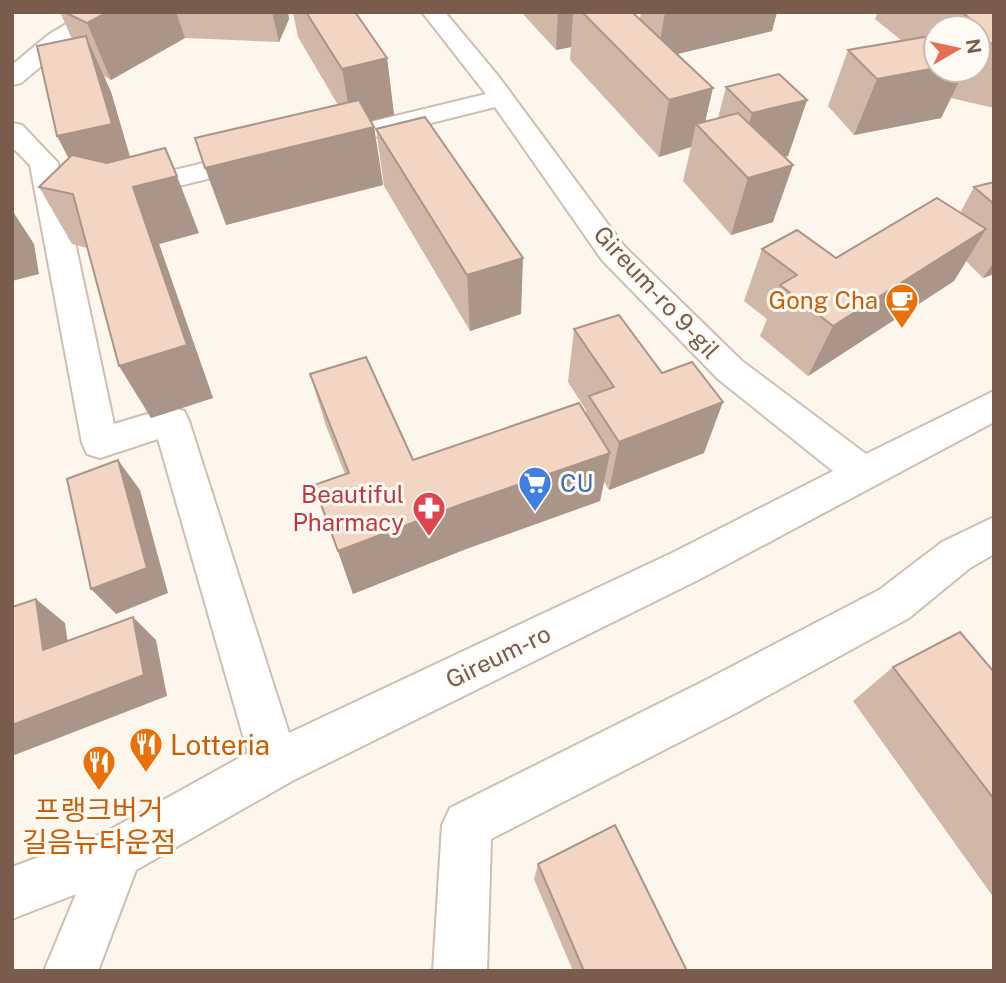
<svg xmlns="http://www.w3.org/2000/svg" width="1006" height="983" viewBox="0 0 1006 983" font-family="'Public Sans','Noto Sans KR',sans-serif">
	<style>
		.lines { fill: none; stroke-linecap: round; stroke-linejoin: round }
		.minor-casing { stroke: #d1beb0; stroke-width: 4 }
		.minor { fill: #fff; fill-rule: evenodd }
		.wall { fill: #d1b7a8; fill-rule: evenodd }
		.shaded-wall { fill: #aa9588 }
		.building { fill: #f3d5c3; stroke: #aa9588; stroke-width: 2 }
		.labels { text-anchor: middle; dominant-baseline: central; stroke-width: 6; stroke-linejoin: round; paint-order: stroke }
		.street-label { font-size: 24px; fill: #7a5c4d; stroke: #fffaf3 }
		.food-label { font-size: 24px; fill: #c56008; stroke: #fffaf3; text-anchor: end }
		.shop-label { font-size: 24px; fill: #366cbe; stroke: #fffaf3; text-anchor: start }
		.health-label { font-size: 24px; fill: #be3a42; stroke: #fffaf3; text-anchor: end }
		.near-food-label { font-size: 28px; fill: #c56008; stroke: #fffaf3; text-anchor: start }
	</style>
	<rect width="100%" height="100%" fill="#fdf6ec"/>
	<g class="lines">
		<defs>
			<path id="minor" d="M86,12H119L116,17L77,36L21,83L12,85V65L48,35Z
				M422,12H445L499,77L624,246L742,361L866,454L994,391V422L700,579L292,781L136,870L98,971H44L76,894L12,919V867L104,833L248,753L158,439L100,458L87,454L82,443L30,165L12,147V123L22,125L58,163L114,424L171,407L184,411L189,421L289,733L672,553L833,471L718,379L602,260L495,107L323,150L313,148L309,142L313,136L486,94Z
				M258,150L268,152L272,158L268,164L126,199L116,196L112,190L116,184Z
				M994,517V554L970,568L909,618L736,713L491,839L487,971H433L442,825L450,808L704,681L879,590L942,542Z"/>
		</defs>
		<!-- minor casing -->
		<use href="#minor" class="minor-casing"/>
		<!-- minor -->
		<use href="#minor" class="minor"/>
	</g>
	<!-- wall -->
	<path class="wall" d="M60,12H288L289,19L279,42L185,38L111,80L104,76L111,92L130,157L199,233L159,244L213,398L151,418L87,248L72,244L39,187L69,158L72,39Z
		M293,12H355L387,58L394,115L371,121L374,127L383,185L226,225L338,105L298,37Z
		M521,12H632L640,20L641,12H777L772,31L677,54L705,122L718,118L726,87L807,100L788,156L785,157L773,222L731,235L683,181L691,147L659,157L570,60L571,47L556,50Z
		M878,12H994V108L951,98L941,118L854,135L828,106L848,50L902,41L875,19ZM936,28H978V70H936Z
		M376,129L521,314L470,331L384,186Z
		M994,182V274L983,278L966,261L954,281L808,376L760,336L767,319L744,301L762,249L836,258L960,213L974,187Z
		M574,329L704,453L609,490L604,482L600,501L466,549L353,594L338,551L345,474L326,426L310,374L413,460L586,415V410L568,382Z
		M893,667L994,672V898L853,701Z
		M538,864L687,971H573L534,879Z"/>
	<!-- shaded-wall -->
	<path class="shaded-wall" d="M108,12H176L185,38L111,80L87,23Z
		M272,12H288L289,19L279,42Z
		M558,12H573L571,47L556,50Z
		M665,12H777L772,31L657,59Z
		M86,36L111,92L137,181L87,194L57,136Z
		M387,58L394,115L352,126L342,69Z
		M936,68V70H965L941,118L854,135L877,79Z
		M713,88L703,131L696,124L691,147L659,157L669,100Z
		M807,100L788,156L739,169L737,166L752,113Z
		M374,127L383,185L226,225L205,168Z
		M793,165L773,222L731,235L748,178Z
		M177,176L199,233L159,244L213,398L151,418L119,366L133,187Z
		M12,210L34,244L39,274L12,281Z
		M986,229L954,281L808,376L833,326Z
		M523,258L521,314L470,331L467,275Z
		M994,262V274L983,278Z
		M723,402L704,453L609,490L619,442Z
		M610,453L600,501L466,549L353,594L338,551L462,504Z
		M118,460L140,490L168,593L116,614L91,589Z
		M36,599L65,623L72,672L43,650Z
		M133,617L156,640L167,696L12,756V725Z"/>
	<!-- building -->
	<path class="building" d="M64,12H108L87,23Z
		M306,12H355L387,58L342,69Z
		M582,12H632L713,88L669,100Z
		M962,12H994V44L978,41V28H967L969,18Z
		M936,35V68L877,79L848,50Z
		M86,36L112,124L57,136L37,46Z
		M779,74L807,100L752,113L726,87Z
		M359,100L374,127L205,168L195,138Z
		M738,113L793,165L748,178L696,124Z
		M425,117L523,258L467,275L376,129Z
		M165,148L177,176L133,187L187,345L119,366L73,194L39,187L72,155L107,163Z
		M994,182V204L974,187Z
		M937,198L986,229L833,326L780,285L797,275L762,249L797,230L836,258Z
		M619,315L662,373L692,362L723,402L619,442L589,396L614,387L574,329Z
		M366,357L413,460L579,403L610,453L462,504L338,551L314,485L349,473L310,374Z
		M118,460L147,568L91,589L67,479Z
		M36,599L43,650L133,617L144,675L12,725V607Z
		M960,632L994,672V799L893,667Z
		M615,825L687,971H584L538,864Z"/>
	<!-- icons -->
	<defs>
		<symbol id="cafe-pin" viewBox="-11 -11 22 30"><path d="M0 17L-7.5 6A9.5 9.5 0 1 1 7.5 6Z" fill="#e8710a" stroke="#fffaf3"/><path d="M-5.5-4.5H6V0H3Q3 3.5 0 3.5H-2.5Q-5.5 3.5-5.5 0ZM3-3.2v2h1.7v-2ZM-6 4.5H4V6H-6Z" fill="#fff"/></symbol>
		<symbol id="supermarket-pin" viewBox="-11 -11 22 30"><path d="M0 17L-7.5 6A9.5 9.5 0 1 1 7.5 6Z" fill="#3f7fe0" stroke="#fffaf3"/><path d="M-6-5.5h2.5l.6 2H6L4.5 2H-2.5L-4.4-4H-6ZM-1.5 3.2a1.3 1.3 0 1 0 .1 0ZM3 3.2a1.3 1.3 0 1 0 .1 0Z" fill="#fff"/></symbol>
		<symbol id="pharmacy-pin" viewBox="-11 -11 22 30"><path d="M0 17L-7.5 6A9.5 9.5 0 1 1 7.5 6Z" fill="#e0444e" stroke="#fffaf3"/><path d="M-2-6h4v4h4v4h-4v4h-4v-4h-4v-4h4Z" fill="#fff"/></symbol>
		<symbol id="restaurant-pin" viewBox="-11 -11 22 30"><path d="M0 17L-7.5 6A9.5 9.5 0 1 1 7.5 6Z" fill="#e8710a" stroke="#fffaf3"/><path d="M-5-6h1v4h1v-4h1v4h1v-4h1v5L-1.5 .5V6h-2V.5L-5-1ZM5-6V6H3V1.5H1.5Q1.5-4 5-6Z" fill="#fff"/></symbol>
	</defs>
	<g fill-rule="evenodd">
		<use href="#cafe-pin" x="883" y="281" width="38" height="52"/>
		<use href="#supermarket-pin" x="516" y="464" width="38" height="52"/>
		<use href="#pharmacy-pin" x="410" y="489" width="38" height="52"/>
		<use href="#restaurant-pin" x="127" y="725" width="38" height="52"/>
		<use href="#restaurant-pin" x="80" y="743" width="38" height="52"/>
	</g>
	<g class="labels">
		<!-- street labels -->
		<g class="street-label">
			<text transform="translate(657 292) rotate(47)">Gireum-ro 9-gil</text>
			<text transform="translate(498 656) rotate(-26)">Gireum-ro</text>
		</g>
		<!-- food labels -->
		<g class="food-label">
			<text x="878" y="300">Gong Cha</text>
		</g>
		<!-- shop labels -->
		<g class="shop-label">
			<text x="560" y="483">CU</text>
		</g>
		<!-- health labels -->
		<g class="health-label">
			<text x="404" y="494">Beautiful<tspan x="404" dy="28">Pharmacy</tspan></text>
		</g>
		<!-- near-food labels -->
		<g class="near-food-label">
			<text x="170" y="744">Lotteria</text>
			<text x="99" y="809" text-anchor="middle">프랭크버거<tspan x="99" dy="32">길음뉴타운점</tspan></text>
		</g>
	</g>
	<!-- border -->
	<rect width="1006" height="983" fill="none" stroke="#7a5c4d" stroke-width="28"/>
	<!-- north arrow -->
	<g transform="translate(957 49) rotate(81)"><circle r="33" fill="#fffaf3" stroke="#cabbb1" stroke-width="2"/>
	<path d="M0-5L12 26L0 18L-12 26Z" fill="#e76f51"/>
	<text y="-10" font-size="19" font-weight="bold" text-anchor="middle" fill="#7a5c4d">N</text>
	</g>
</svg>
